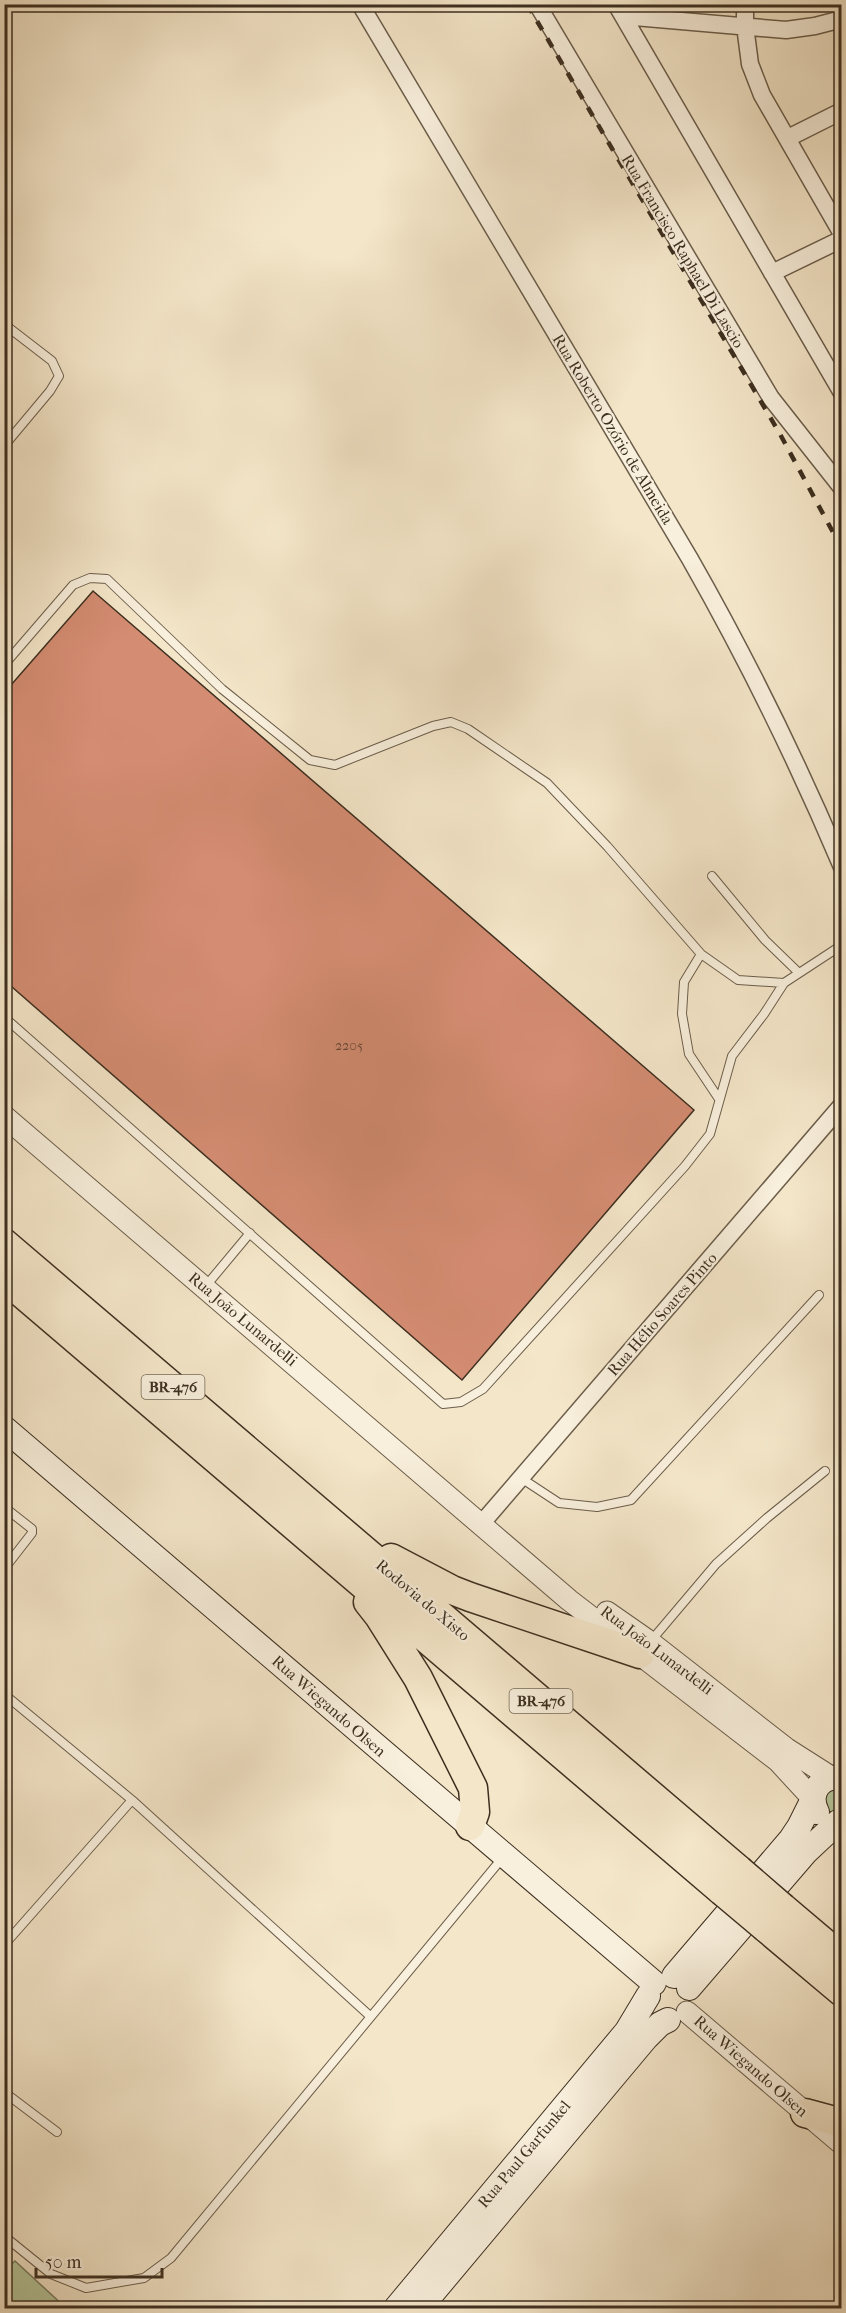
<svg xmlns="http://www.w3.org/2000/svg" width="846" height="2313" viewBox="0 0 846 2313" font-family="'IM FELL French Canon',serif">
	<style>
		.green { fill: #b5c69b; stroke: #797a5e; stroke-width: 1.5 }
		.building { fill: #d48c72; stroke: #3d2f20; stroke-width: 1.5 }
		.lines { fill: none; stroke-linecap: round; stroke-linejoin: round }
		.service-casing { stroke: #6b5d4a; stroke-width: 10 }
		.minor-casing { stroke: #6b5d4a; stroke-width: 19 }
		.tertiary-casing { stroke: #6b5d4a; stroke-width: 23 }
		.secondary-casing { stroke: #3d2f20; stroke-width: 26 }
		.trunk-casing { stroke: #3d2f20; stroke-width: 31 }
		.service { stroke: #f8efdc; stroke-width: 8 }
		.minor { stroke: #f8efdc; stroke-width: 16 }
		.tertiary { stroke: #f8efdc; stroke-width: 21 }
		.secondary { stroke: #f8efdc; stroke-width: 24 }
		.trunk { stroke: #f4e6c9; stroke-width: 28 }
		.rail { stroke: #3d2f20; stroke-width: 4.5; stroke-dasharray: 10 10; stroke-linecap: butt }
		.trunk-bridge-casing { stroke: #3d2f20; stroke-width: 31; stroke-linecap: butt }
		.trunk-bridge { stroke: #f4e6c9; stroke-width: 28 }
		.labels { text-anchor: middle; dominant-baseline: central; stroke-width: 4.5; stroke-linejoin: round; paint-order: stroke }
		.number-label { font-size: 14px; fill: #634634 }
		.shield { fill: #f8efdc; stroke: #756958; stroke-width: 1.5 }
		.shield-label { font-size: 15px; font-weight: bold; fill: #3d2f20 }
		.street-label { font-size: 16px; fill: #3d2f20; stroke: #f8efdc }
	</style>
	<rect width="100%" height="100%" fill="#f4e6c9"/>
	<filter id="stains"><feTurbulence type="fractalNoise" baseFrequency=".00333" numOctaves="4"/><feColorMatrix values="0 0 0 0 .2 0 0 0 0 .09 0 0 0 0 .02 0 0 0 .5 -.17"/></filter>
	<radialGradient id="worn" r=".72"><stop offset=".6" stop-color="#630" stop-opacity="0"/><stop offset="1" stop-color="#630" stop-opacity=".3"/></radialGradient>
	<!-- green -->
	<path class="green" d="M841,1786V1813L834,1814L825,1809V1792Z
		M15,2261L66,2308H5V2270Z"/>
	<!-- building -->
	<path class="building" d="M93,591L694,1110L462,1380L4,980V693Z"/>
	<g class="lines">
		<defs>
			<path id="service" d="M4,324L52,361L59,376L50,391L4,446
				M4,665L73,585L90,578L107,579L222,689L310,760L335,765L433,726L451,722L468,729L547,783L607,846L701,954L738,980L784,983
				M712,876L765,940L799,973
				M701,954L684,982L682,1014L689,1054L719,1099
				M4,1017L443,1404L461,1402L483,1389L685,1166L710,1134L732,1056L764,1014L784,983L842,945
				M205,1287L250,1233
				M521,1478L559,1503L597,1507L631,1500L819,1295
				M4,1507L32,1529V1533L4,1569
				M650,1642L716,1564L767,1518L825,1471
				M4,1694L132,1800L370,2016
				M4,1945L132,1800
				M4,2092L57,2132
				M4,2236L51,2274L86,2288L144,2278L171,2258L504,1856"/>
			<path id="minor" d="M360,4L690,559C747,659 797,761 842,867
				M537,4L771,398L842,488
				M616,4L842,393
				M745,4V26L750,64L762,95L842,234
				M623,16L786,30L815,26L842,19
				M788,138L842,111
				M772,273L842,239
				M482,1523L842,1105"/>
			<path id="tertiary" d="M4,1116L569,1600L778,1761L813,1799
				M607,1612L650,1642L787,1749L831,1777
				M687,2012L842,2144"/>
			<path id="secondary" d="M4,1428L654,1983
				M817,1812C807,1793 821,1774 842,1778
				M674,1976L791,1839L799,1827L813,1799
				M689,1988L806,1852L838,1822
				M396,2308L627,2031L648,1996
				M420,2308L646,2038L660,2024L668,2020"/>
			<path id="trunk" d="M4,1243L739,1870
				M4,1278L722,1891
				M391,1558L452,1590L470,1597L640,1654
				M368,1602L379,1616L418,1678L473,1788L475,1812L470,1826
				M783,1908L842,1958
				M766,1928L842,1992
				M805,2113L842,2123"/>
		</defs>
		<!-- service casing -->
		<use href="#service" class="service-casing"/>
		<!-- minor casing -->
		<use href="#minor" class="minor-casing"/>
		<!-- tertiary casing -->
		<use href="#tertiary" class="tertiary-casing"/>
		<!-- secondary casing -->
		<use href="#secondary" class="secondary-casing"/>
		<!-- trunk casing -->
		<use href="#trunk" class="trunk-casing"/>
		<!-- service -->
		<use href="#service" class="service"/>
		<!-- minor -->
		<use href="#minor" class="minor"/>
		<!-- tertiary -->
		<use href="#tertiary" class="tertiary"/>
		<!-- secondary -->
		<use href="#secondary" class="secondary"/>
		<!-- trunk -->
		<use href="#trunk" class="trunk"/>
		<!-- rail -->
		<path class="rail" d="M527,4L780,434L842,549"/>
		<defs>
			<path id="trunk-bridge" d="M739,1870L783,1908
				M722,1891L766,1928"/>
		</defs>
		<!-- trunk-bridge casing -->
		<use href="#trunk-bridge" class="trunk-bridge-casing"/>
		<!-- trunk-bridge -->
		<use href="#trunk-bridge" class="trunk-bridge"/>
	</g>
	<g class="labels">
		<!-- number labels -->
		<g class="number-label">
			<text x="349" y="1045">2205</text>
		</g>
		<!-- shield labels -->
		<g class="shield">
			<rect x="141.5" y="1375" width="63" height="24" rx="4.5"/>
			<rect x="509.5" y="1689" width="63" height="24" rx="4.5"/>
		</g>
		<g class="shield-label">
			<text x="173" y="1387">BR-476</text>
			<text x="541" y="1701">BR-476</text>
		</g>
		<!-- street labels -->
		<g class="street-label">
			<text transform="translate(683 251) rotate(59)">Rua Francisco Raphael Di Lascio</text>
			<text transform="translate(613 429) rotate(59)">Rua Roberto Ozório de Almeida</text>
			<text transform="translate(662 1314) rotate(-49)">Rua Hélio Soares Pinto</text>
			<text transform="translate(243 1319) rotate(40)">Rua João Lunardelli</text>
			<text transform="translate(423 1600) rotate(40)">Rodovia do Xisto</text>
			<text transform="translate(657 1650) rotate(37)">Rua João Lunardelli</text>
			<text transform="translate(329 1706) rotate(41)">Rua Wiegando Olsen</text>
			<text transform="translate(751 2066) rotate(41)">Rua Wiegando Olsen</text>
			<text transform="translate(524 2154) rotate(-50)">Rua Paul Garfunkel</text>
		</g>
	</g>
	<!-- margin -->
	<rect width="846" height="2313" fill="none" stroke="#f4e6c9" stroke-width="24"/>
	<rect x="6" y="6" width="834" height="2301" fill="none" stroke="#3d2f20" stroke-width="3"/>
	<rect x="12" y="12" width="822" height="2289" fill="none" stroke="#3d2f20" stroke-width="1.5"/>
	<!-- scale -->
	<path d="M36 2268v9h126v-9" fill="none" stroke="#3d2f20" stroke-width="3"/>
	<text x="45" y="2268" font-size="18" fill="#3d2f20" stroke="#f8efdc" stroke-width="4.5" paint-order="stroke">50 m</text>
	<rect width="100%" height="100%" filter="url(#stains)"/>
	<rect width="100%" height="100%" fill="url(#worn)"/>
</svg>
